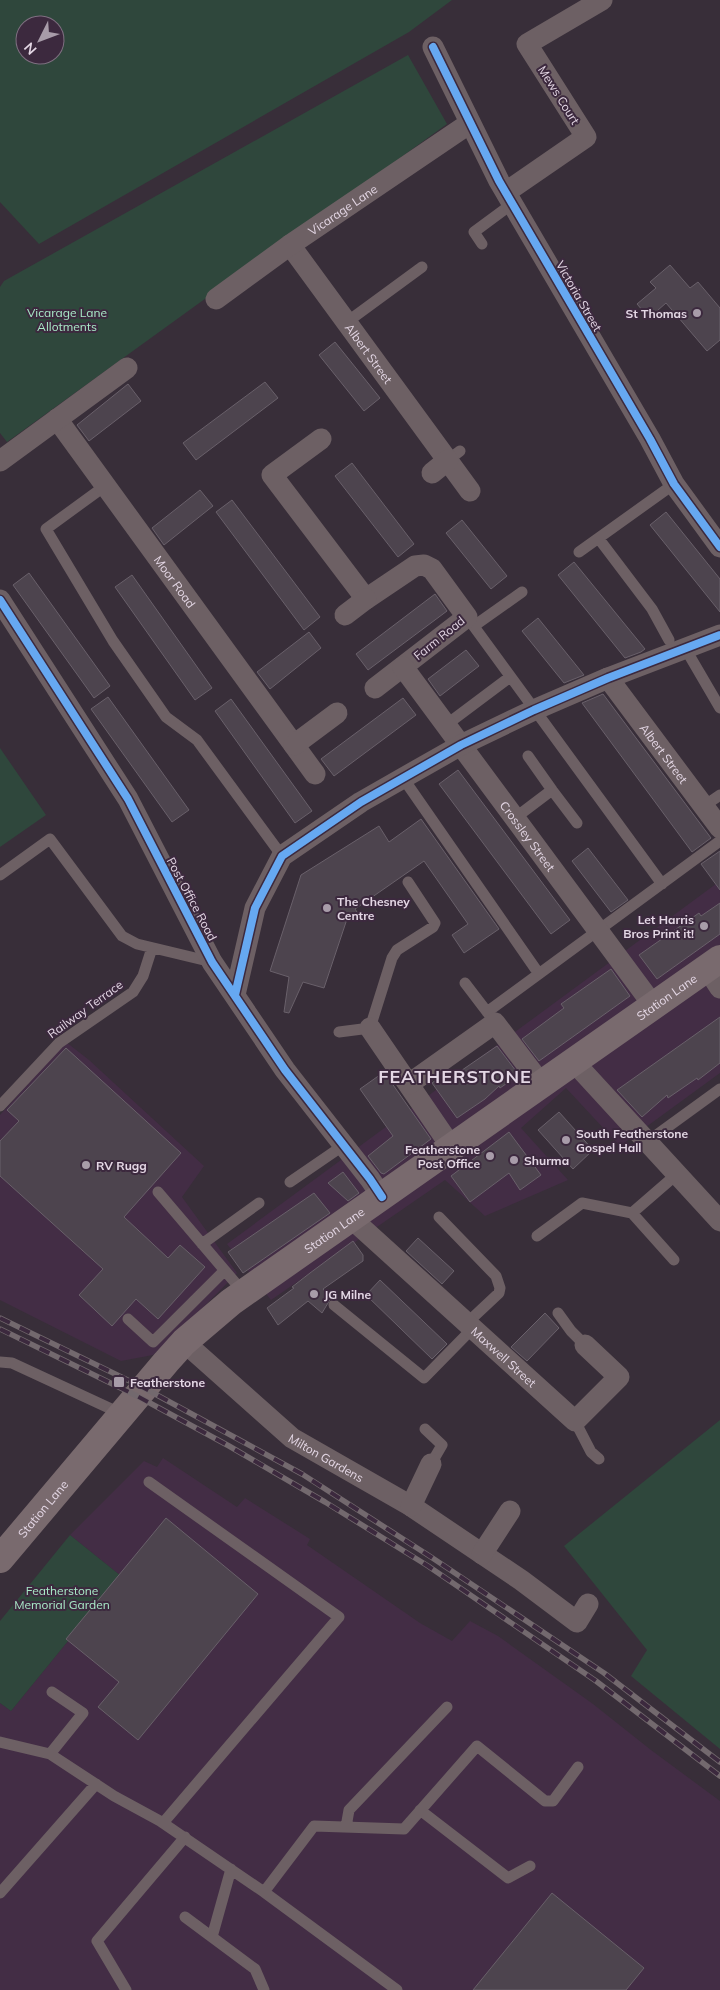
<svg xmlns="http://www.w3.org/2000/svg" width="720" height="1990" viewBox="0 0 720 1990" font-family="Mulish,sans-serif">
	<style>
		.built { fill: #432d45 }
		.green { fill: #2f473c; fill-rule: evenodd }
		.building { fill: #4d444e; stroke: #69606a }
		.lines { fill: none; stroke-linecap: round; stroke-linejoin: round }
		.service { stroke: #6d6064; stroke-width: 11 }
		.minor { stroke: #6d6064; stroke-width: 21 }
		.secondary { stroke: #796a6e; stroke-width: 28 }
		.rail-casing { stroke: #73696e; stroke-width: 5.5 }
		.rail { stroke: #3c293e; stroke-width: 4; stroke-dasharray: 11; stroke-linecap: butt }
		.cycleway-casing { stroke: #3c293e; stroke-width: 11 }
		.cycleway { stroke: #66a8f1; stroke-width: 8 }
		.poi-dot { fill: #a89ca9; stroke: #3c293e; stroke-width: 2 }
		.labels { text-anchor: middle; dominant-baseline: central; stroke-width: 4; stroke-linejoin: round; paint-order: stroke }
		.street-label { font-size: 12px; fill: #e4d7e5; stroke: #3c293e }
		.park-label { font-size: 12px; fill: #a9ebc8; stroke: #3c293e }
		.poi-label { font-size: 12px; font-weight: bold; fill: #e4d7e5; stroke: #3c293e; text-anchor: start }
		.district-label { font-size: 18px; font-weight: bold; letter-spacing: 1px; fill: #e4d7e5; stroke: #3c293e }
	</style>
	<rect width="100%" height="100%" fill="#382e39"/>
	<!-- built -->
	<path class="built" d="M720,881V1073L620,1146L566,1088L521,1128L568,1180L485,1216L445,1180L271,1300L227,1244Z
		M66,1042L89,1060L204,1166L182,1197L237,1273L181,1330L153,1355L121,1361L0,1300V1115Z
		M163,1458L237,1507L245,1498L310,1539L307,1545L420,1623L452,1641L470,1621L498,1636L593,1704L651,1750L720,1801V1990H0V1703L11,1711L121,1576L70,1535L144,1461L157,1467Z"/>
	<!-- green -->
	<path class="green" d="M0,0H452L409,32L39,244L0,202ZM25,25H55V55H25Z
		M408,55L447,124L7,442L0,433V287L4,281Z
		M0,748L46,815L0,847Z
		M720,1420V1749L631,1676L647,1650L564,1546Z
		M70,1535L121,1576L11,1711L0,1703V1621Z"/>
	<!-- building -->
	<path class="building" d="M670,265L690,288L698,282L720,308V340L707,351L666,303L649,318L637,304L656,288L650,282Z
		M335,342L380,398L364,411L319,355Z
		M265,382L278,398L196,460L183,443Z
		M128,384L141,401L89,441L77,425Z
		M352,463L414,544L398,557L335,476Z
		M200,490L213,506L164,545L152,528Z
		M232,500L320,617L304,630L216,512Z
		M666,512L720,579V612L650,525Z
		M462,520L507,576L491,589L446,533Z
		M574,562L645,649L641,652L625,658L558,575Z
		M29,573L110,686L94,698L13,585Z
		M132,575L212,688L195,700L115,587Z
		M435,594L447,611L368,670L356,654Z
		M538,618L584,675L564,683L522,631Z
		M309,632L321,648L270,689L257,672Z
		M466,650L479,666L440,696L428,679Z
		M603,694L711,838L692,852L582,703Z
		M108,697L189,810L172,822L91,709Z
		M403,698L416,715L334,776L321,759Z
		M231,699L312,811L295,823L215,711Z
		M458,770L570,920L551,934L439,784Z
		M421,819L499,929L464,953L452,935L468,924L424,861L355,909L363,921L348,916L324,988L303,982L289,1013L284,1012L289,977L270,971L301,875L379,826L389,842Z
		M588,848L628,900L611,912L572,861Z
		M720,851V890L701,864Z
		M720,903V934L657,979L639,955L699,913L701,916Z
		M611,969L630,996L539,1061L522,1039L564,1008L561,1004Z
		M720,1017V1063L698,1080L697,1078L668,1098L667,1095L642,1117L617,1090Z
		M497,1046L519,1075L500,1088L499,1086L485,1099L457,1118L432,1083L449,1071L452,1077Z
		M66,1048L181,1153L124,1217L168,1258L180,1245L205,1267L158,1319L136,1299L112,1326L79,1295L103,1269L0,1176V1141L19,1121L7,1110Z
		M384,1072L431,1139L384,1174L381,1173L368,1156L393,1136L360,1089Z
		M559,1112L593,1150L573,1169L538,1130Z
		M509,1132L541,1175L520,1190L509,1173L470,1202L451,1176Z
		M343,1172L359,1193L348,1201L328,1183Z
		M314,1193L330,1213L243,1273L228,1252Z
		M418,1238L454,1271L442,1284L406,1251Z
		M353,1241L363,1255V1261L323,1289L331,1298L322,1313L308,1301L278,1325L267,1308L294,1288L292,1287L310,1273Z
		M380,1280L447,1344L432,1359L366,1295Z
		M545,1313L559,1328L527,1361L511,1347Z
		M166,1518L258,1594L138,1740L98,1707L119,1682L66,1639Z
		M552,1893L644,1968L626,1990H473Z"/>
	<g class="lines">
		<!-- service -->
		<path class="service" d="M482,244L474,232L512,204
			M347,322L422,267
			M448,460L460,451
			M105,486L46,529L113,641L166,717L197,740L282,856
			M599,539L652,609L669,640
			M579,552L674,484
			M467,617L662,884
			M474,626L522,592
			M685,648L720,708
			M446,725L510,677
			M528,756L552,790
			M403,778L539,974
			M704,806L720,795
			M515,818L552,790L577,823
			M0,875L50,839L122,936L137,944L212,962
			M465,983L491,1017
			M487,1012L720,841
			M339,1032L370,1028L392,958L397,950L433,927L435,923L408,882
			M0,1106L59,1043L133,992L143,976L152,948
			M647,1142L720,1089
			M290,1182L344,1145
			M158,1192L244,1293
			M632,1213L674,1260
			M439,1217L496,1276L500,1288L499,1293L467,1323
			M537,1236L582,1203L632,1213L677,1174
			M202,1244L259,1203
			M334,1305L424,1378L473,1328
			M558,1313L571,1331L585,1345
			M128,1319L153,1342L224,1271
			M0,1362L12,1363L122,1414
			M575,1421L591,1452L599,1459
			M425,1429L442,1445L431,1464
			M149,1482L339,1617L163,1823
			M0,1742L50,1754L114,1796L160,1821L264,1892L397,1990
			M50,1754L83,1713L52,1692
			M420,1810L508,1878L530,1866
			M346,1827L349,1810L447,1707
			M264,1892L314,1826L404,1829L477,1746L545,1801H553L578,1767
			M0,1893L96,1784
			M185,1917L255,1969L264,1990
			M212,1937L231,1869
			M126,1990L97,1941L185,1837"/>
		<!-- minor -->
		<g class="minor">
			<path d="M433,47L499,181L650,439L674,484L720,547"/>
			<path d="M506,192L586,137L527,44L602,0"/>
			<path id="s1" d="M290,245L470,491"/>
			<path id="s2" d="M216,299L290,245L470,123"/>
			<path id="s3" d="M57,419L315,774"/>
			<path d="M321,439L272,475L366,599L415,566L424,565L432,569L467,617L375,688"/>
			<path d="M0,461L127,368"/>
			<path d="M432,473L448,460"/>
			<path d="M0,600L128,799L212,962L285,1070L370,1179L382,1197"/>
			<path d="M345,615L366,599"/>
			<path id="s4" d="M403,667L653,1005"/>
			<path id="s5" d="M608,678L720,828"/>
			<path d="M294,745L337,713"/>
			<path d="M707,968L720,988"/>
			<path d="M235,995L255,908L282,856L361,802L461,745L534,710L608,678L720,635"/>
			<path d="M370,1028L452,1148"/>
			<path d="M574,1062L720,1221"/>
			<path d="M409,1084L495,1023L542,1085"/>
			<path id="s6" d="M352,1219L575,1421L619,1377L585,1345"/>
			<path id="s7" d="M184,1342L292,1438L411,1506L521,1580L577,1622L588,1604"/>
			<path d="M411,1506L431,1464"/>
			<path d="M482,1554L510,1511"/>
		</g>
		<!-- secondary -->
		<path class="secondary" id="s8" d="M0,1559L166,1362L184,1342L231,1302L720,959"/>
		<defs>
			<path id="rail" d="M0,1318L144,1388L302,1474L431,1557L604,1673L720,1762
				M0,1329L137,1396L229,1446L325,1502L428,1566L596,1681L720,1776"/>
		</defs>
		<!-- rail casing -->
		<use href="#rail" class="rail-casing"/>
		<!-- rail -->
		<use href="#rail" class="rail"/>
		<defs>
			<path id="cycleway" d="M433,47L499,181L650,439L674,484L720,547
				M0,600L128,799L212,962L285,1070L370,1179L382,1197
				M235,995L255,908L282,856L361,802L461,745L534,710L608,678L720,635"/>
		</defs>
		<!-- cycleway casing -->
		<use href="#cycleway" class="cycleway-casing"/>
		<!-- cycleway -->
		<use href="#cycleway" class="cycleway"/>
	</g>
	<!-- markers -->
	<g class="poi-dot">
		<circle cx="697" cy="313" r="5"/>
		<circle cx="327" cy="908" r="5"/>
		<circle cx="704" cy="926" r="5"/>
		<circle cx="566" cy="1140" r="5"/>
		<circle cx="490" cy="1156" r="5"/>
		<circle cx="514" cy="1160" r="5"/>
		<circle cx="86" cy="1165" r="5"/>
		<circle cx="314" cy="1294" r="5"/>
		<rect x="113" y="1376" width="12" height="12" rx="2.5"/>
	</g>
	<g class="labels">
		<!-- street labels -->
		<g class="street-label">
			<text transform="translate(559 95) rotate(58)">Mews Court</text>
			<text stroke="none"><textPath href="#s2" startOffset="155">Vicarage Lane</textPath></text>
			<text transform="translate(579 296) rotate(60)">Victoria Street</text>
			<text stroke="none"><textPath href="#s1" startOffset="134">Albert Street</textPath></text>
			<text stroke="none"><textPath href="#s3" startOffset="201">Moor Road</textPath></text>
			<text transform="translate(439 638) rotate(-39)">Farm Road</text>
			<text stroke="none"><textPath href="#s5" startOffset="94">Albert Street</textPath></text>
			<text stroke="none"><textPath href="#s4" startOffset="210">Crossley Street</textPath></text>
			<text transform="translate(192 899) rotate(62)">Post Office Road</text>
			<text stroke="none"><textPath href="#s8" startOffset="878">Station Lane</textPath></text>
			<text transform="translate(85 1009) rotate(-36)">Railway Terrace</text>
			<text stroke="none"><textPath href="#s8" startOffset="472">Station Lane</textPath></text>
			<text stroke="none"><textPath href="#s6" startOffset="205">Maxwell Street</textPath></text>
			<text stroke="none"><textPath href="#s7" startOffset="184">Milton Gardens</textPath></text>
			<text stroke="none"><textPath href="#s8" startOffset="66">Station Lane</textPath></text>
		</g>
		<!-- park labels -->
		<g class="park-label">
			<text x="67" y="312">Vicarage Lane<tspan x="67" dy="14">Allotments</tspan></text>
			<text x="62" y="1590">Featherstone<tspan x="62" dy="14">Memorial Garden</tspan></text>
		</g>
		<!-- poi labels -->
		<g class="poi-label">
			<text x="687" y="313" text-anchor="end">St Thomas</text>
			<text x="337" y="901">The Chesney<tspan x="337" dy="14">Centre</tspan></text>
			<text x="694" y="919" text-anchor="end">Let Harris<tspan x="694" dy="14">Bros Print it!</tspan></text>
			<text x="576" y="1133">South Featherstone<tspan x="576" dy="14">Gospel Hall</tspan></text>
			<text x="480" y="1149" text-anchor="end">Featherstone<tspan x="480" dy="14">Post Office</tspan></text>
			<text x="524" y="1160">Shurma</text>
			<text x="96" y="1165">RV Rugg</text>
			<text x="324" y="1294">JG Milne</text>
			<text x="130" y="1382">Featherstone</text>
		</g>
		<!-- district labels -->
		<g class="district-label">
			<text x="455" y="1076">FEATHERSTONE</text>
		</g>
	</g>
	<!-- north arrow -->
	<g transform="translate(40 40) rotate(228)"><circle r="24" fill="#3c293e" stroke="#7f6f81"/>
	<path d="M0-4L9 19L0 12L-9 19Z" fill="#a89ca9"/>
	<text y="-8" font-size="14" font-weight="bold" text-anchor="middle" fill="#e4d7e5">N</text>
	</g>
</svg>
